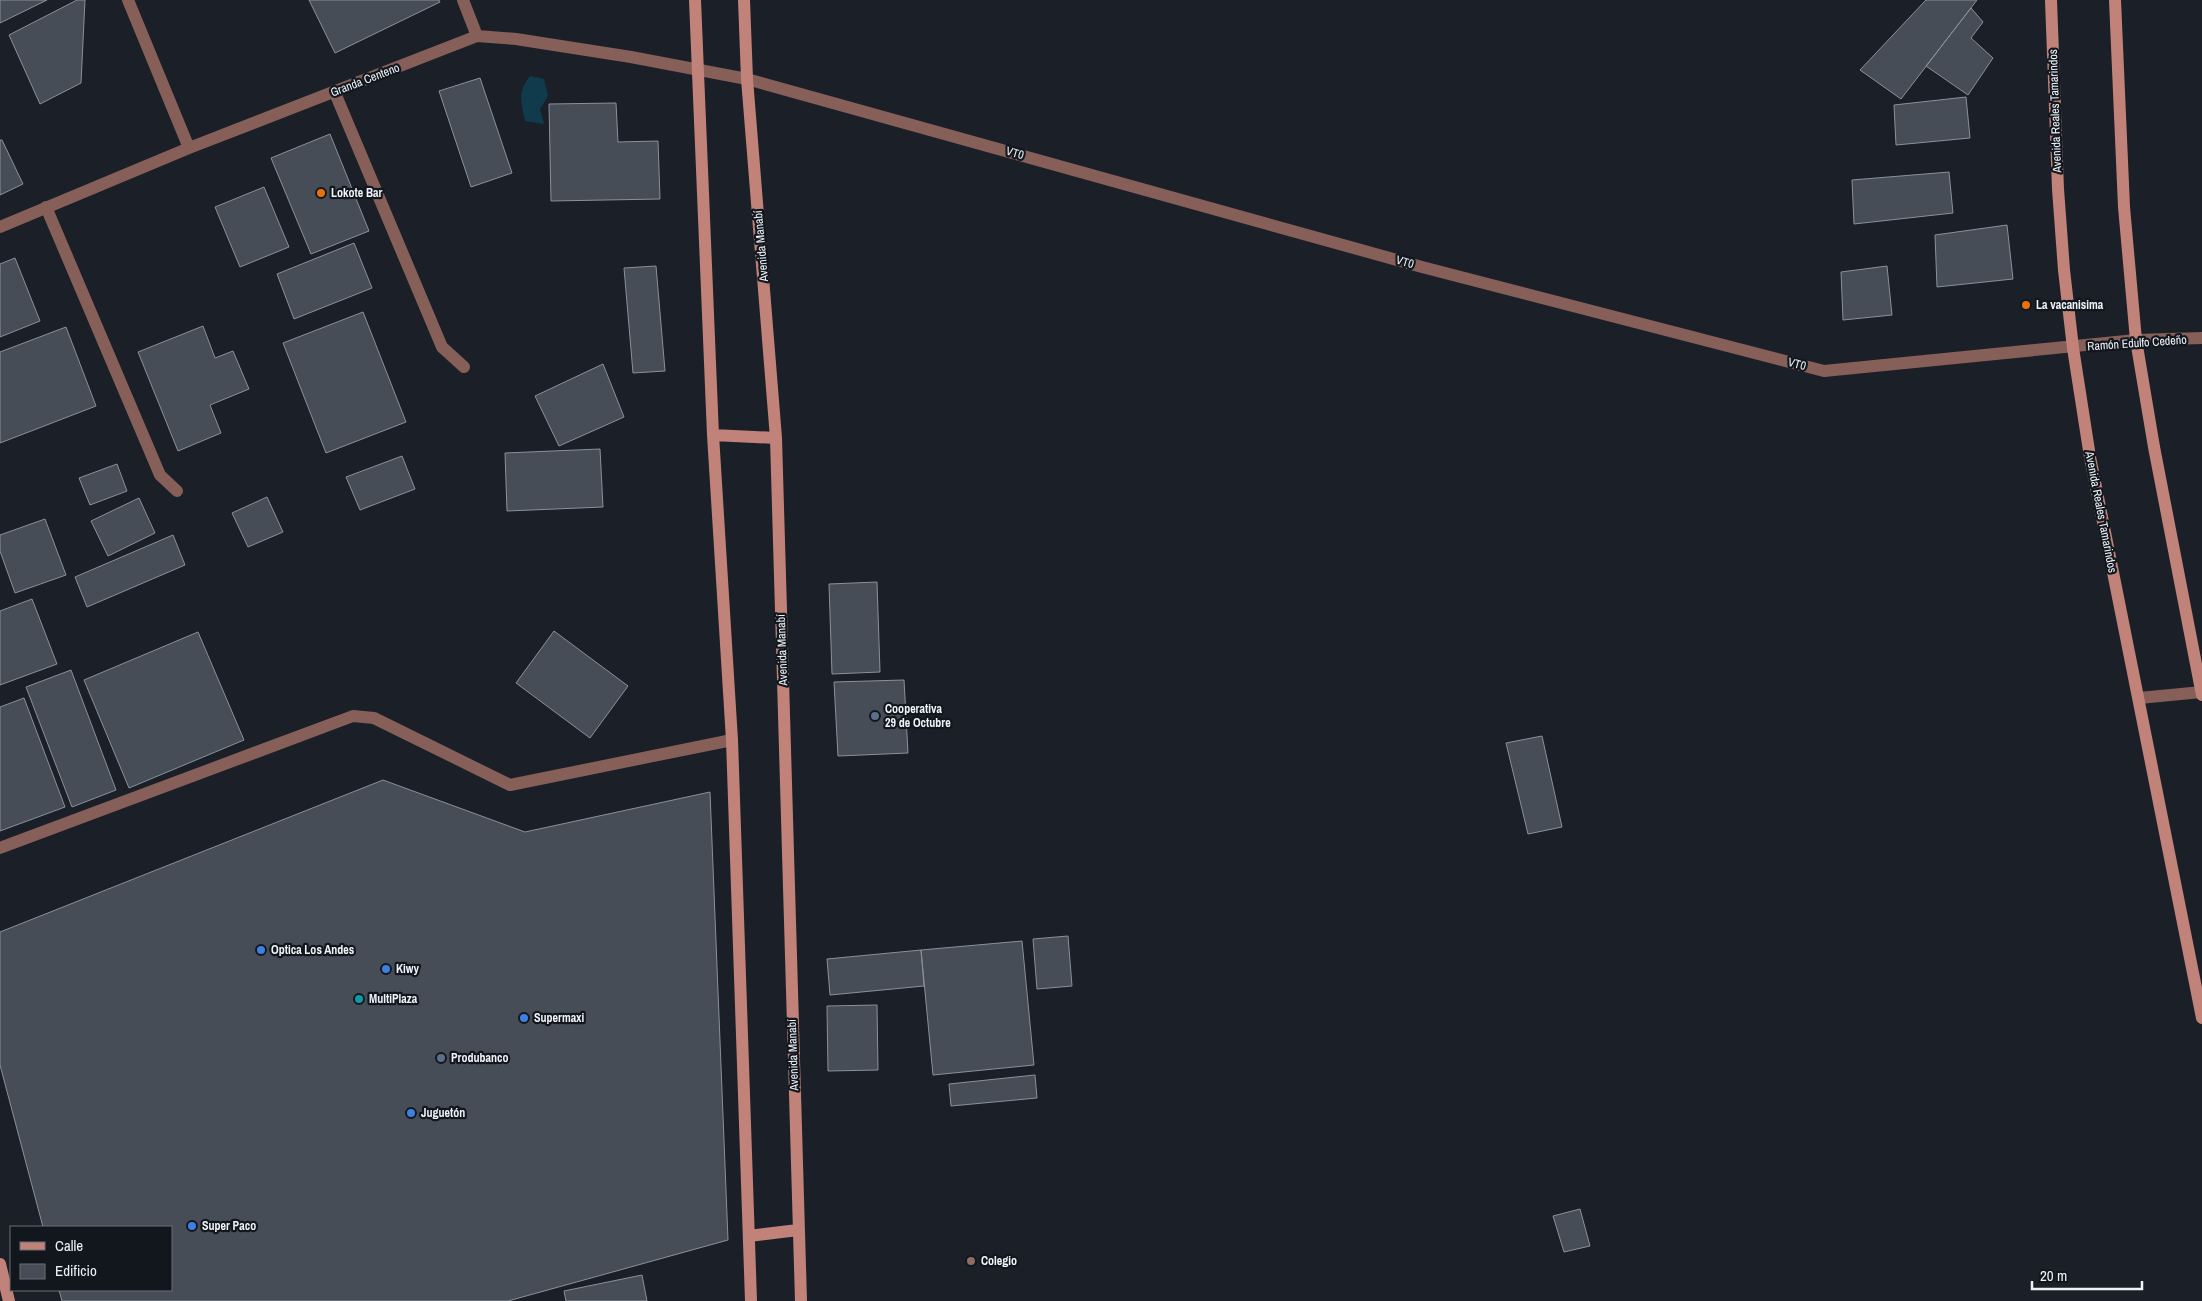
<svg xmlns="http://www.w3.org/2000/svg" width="2202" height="1301" viewBox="0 0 2202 1301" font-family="'Archivo Narrow',sans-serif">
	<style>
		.water { fill: #103b4d }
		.building { fill: #474d56; stroke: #8a919b }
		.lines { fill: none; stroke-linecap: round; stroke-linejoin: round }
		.street { stroke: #865f59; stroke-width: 12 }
		.secondary { stroke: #c18379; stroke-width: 12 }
		.food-dot { fill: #e8710a; stroke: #12171e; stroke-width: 2 }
		.service-dot { fill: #5c6f8a; stroke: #12171e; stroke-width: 2 }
		.shop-dot { fill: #3f7fe0; stroke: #12171e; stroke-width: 2 }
		.culture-dot { fill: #0f9aa8; stroke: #12171e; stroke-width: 2 }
		.education-dot { fill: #8d6e63; stroke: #12171e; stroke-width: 2 }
		.labels { text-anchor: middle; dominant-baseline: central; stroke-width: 4.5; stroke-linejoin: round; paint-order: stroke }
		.street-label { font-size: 12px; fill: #eff3f8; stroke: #12171e }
		.poi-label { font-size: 12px; font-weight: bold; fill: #eff3f8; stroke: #12171e; text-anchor: start }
	</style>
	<rect width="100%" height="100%" fill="#1b2028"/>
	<!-- water -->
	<path class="water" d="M530,76L544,79L548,96L540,109L544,124L525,121C521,100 517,93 530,76Z"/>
	<!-- building -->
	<path class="building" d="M0,0H47L0,23Z
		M77,0H85L81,83L40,104L9,35Z
		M309,0H439L440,2L335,53Z
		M1926,0H1977L1901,99L1860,70Z
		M1971,8L1983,22L1971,38L1993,58L1968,95L1926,66Z
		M480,78L512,173L471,187L439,91Z
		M1966,97L1970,138L1896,145L1894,105Z
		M616,103L618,142L658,141L660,199L551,201L549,104Z
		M330,134L369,231L311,254L271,158Z
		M0,140H2L23,184L0,195Z
		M1949,172L1953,213L1854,224L1852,180Z
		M264,187L289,247L240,267L215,207Z
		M2007,225L2013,279L1937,287L1935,235Z
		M354,243L372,288L294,319L277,274Z
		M15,258L40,321L0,337V264Z
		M656,266L665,371L633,373L624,268Z
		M1887,266L1892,315L1843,320L1841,272Z
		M363,312L406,422L326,453L283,343Z
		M203,326L215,358L233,351L249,389L210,405L221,433L178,451L138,352Z
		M66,327L96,406L0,443V352Z
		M603,364L624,417L559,446L535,396Z
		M600,449L603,507L507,511L505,453Z
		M402,456L415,489L360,510L346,477Z
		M117,464L127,491L90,505L79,478Z
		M267,497L283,532L248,547L232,513Z
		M139,498L155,533L108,556L91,521Z
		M45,519L66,575L15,593L0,551V535Z
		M173,535L185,565L87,607L75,577Z
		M877,582L880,672L832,674L829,584Z
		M32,599L57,664L0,685V611Z
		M554,631L628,686L590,738L516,683Z
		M198,632L244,740L129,788L84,680Z
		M71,670L116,790L72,807L26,687Z
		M904,680L908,753L838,756L834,682Z
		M24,698L65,807L0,831V707Z
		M1542,736L1562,827L1528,834L1506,743Z
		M383,780L525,832L710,792L728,1240L508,1301H62L59,1290H171V1227H43L0,1065V932Z
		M1068,936L1072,986L1037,989L1033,939Z
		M1022,941L1034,1065L933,1075L921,950Z
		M921,950L924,986L830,995L827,959Z
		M877,1005L878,1070L828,1071L827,1006Z
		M1035,1075L1037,1098L951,1106L949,1084Z
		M1580,1209L1590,1246L1564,1252L1553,1216Z
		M642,1275L647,1301H566L564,1291Z"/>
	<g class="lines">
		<!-- street -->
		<path class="street" d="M128,0L189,148
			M463,0L477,36
			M335,93L442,347L464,367
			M46,207L160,475L177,491
			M0,227L189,148L477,36L516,39L631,57L747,79L1422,267L1824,371L2136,340L2202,338
			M2139,698L2202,692
			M0,848L353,716L374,718L510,785L732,740"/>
		<!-- secondary -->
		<path class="secondary" d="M695,0L713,435L732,740L751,1301
			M744,0L747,79L776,438L801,1301
			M2051,0L2058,189L2064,270L2073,348L2090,457L2202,1018
			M2115,0L2124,207L2136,340L2154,447L2202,695
			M713,435L776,438
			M749,1236L798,1230
			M0,1264L9,1301"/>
	</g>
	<!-- markers -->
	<g class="food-dot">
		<circle cx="321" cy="193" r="5"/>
		<circle cx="2026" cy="305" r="5"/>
	</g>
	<g class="service-dot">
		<circle cx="875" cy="716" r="5"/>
		<circle cx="441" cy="1058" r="5"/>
	</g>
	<g class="shop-dot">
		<circle cx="261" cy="950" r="5"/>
		<circle cx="386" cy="969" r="5"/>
		<circle cx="524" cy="1018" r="5"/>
		<circle cx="411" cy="1113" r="5"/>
		<circle cx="192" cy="1226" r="5"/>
	</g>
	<circle class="culture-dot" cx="359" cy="999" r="5"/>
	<circle class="education-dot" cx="971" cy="1261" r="5"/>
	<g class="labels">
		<!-- street labels -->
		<g class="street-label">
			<text transform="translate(365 80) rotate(-21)">Granda Centeno</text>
			<text transform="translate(2055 111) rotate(-92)">Avenida Reales Tamarindos</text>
			<text transform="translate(1015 153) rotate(16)">VT0</text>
			<text transform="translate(761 246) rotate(-95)">Avenida Manabí</text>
			<text transform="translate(1405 262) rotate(16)">VT0</text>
			<text transform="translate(2137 343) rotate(-4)">Ramón Edulfo Cedeño</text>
			<text transform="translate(1797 364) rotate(15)">VT0</text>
			<text transform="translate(2101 512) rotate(79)">Avenida Reales Tamarindos</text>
			<text transform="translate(782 650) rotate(-92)">Avenida Manabí</text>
			<text transform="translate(793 1055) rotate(-92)">Avenida Manabí</text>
		</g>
		<!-- poi labels -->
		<g class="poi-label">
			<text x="331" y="193">Lokote Bar</text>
			<text x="2036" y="305">La vacanisima</text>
			<text x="885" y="709">Cooperativa<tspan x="885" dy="14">29 de Octubre</tspan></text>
			<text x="271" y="950">Optica Los Andes</text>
			<text x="396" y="969">Kiwy</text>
			<text x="369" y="999">MultiPlaza</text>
			<text x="534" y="1018">Supermaxi</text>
			<text x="451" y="1058">Produbanco</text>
			<text x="421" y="1113">Juguetón</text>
			<text x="202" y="1226">Super Paco</text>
			<text x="981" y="1261">Colegio</text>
		</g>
	</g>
	<!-- legend -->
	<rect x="10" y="1226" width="162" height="65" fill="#12171e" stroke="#6a6f75"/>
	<rect x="20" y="1242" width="25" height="8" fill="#c18379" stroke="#6a6f75"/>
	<text x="55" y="1251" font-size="15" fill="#eff3f8">Calle</text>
	<rect x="20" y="1264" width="25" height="15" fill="#474d56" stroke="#6a6f75"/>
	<text x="55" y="1276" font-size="15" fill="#eff3f8">Edificio</text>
	<!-- scale -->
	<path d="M2032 1281v8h110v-8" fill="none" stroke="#eff3f8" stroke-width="2.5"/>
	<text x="2040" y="1281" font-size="15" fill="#eff3f8" stroke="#12171e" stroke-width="4" paint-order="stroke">20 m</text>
</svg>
